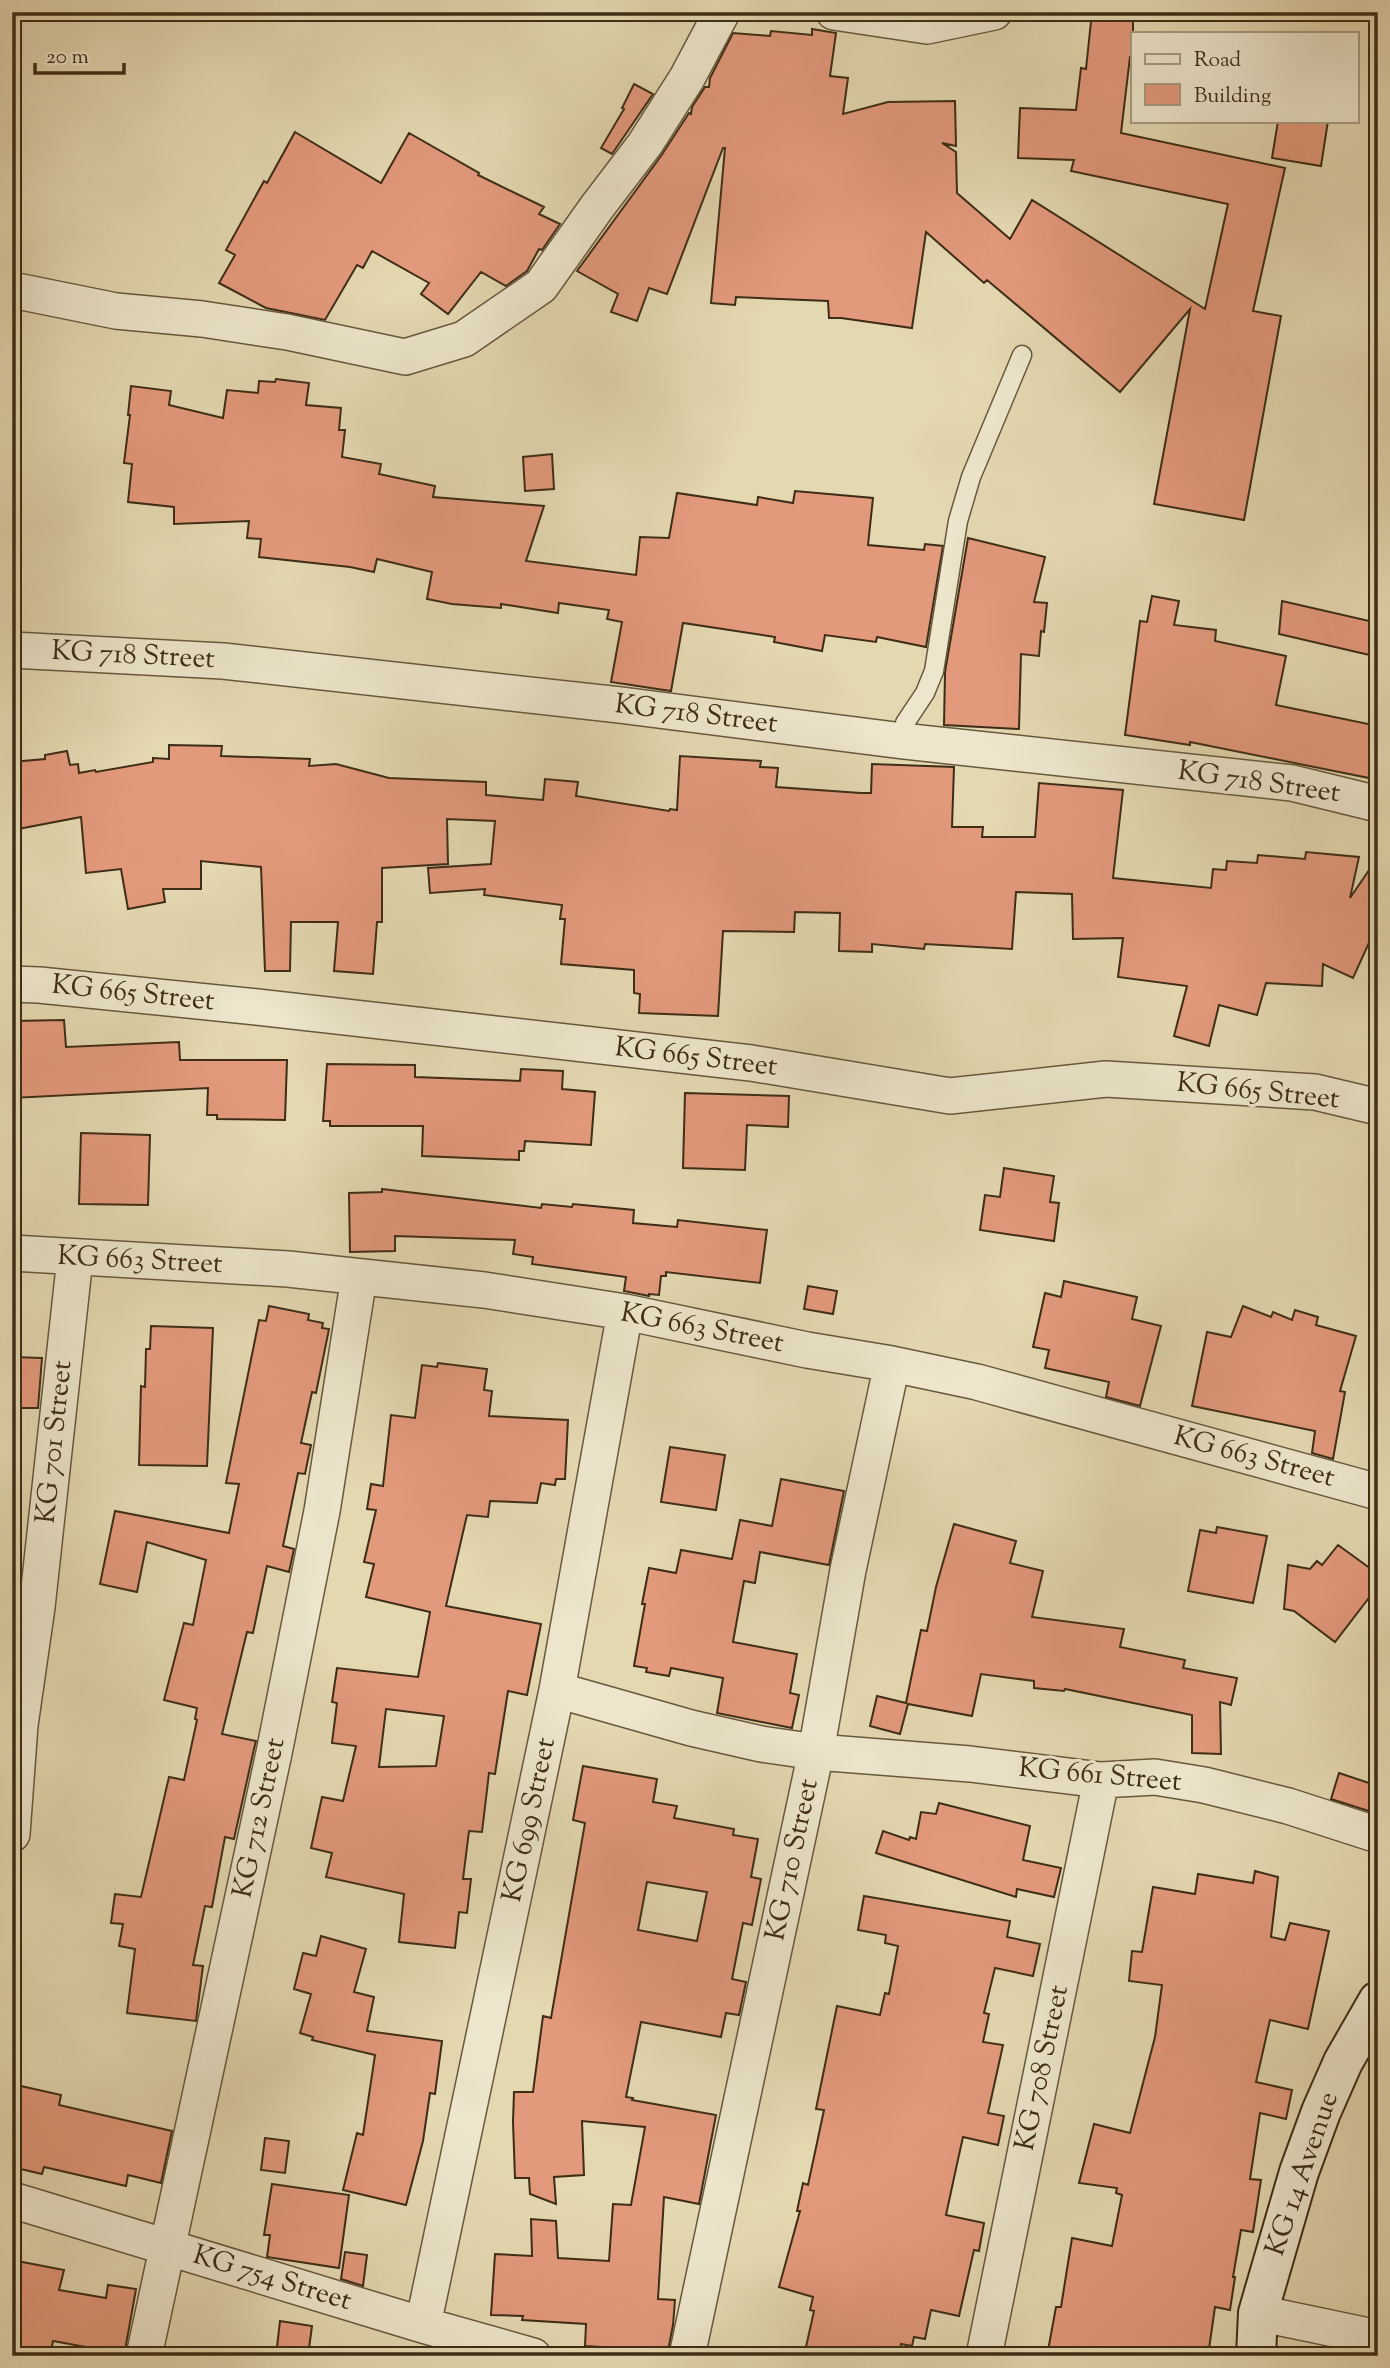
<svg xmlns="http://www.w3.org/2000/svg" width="1390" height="2368" viewBox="0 0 1390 2368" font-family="'Sorts Mill Goudy',serif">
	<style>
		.building { fill: #e3997c; stroke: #3e2d16; stroke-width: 2; fill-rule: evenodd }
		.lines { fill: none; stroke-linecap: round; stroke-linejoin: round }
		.lane-casing { stroke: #68583d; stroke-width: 21 }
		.street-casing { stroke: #68583d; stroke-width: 38 }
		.secondary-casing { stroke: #3e2d16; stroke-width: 42 }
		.lane { stroke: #ede6cc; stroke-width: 18 }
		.street { stroke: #ede6cc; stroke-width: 35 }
		.secondary { stroke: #ede6cc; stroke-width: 38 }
		.labels { text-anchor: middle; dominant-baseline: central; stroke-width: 6; stroke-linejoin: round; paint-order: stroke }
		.street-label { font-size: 28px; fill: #3e2d16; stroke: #ede6cc }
	</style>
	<rect width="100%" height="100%" fill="#e4d8b1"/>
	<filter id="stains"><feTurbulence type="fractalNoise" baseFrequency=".00286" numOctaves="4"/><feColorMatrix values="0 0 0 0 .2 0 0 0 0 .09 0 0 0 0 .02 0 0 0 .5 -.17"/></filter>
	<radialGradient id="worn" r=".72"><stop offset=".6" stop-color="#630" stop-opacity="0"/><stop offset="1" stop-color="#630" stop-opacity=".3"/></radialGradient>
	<!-- building -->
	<path class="building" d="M1092,12H1133V57H1130L1121,133L1285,168L1253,311L1281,316L1244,520L1154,504L1190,309L1120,392L987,280L984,283L926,232L912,328L841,318H829L828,301L736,297L735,305L711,303L725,148H723L667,294L649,288L637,321L611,312L618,294L577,271L661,156L689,113L691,114L692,107L705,87H709L710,78L733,33L770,36L771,31L812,35V29L836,33L830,76L848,78L843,114L888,102L955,101L956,146L942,143L956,152L957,193L1010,239L1032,200L1205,309L1228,204L1071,171L1074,160L1018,158L1020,108L1076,110L1081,68L1086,69Z
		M634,84L653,94L612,154L601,148L624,109L622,108Z
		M1278,121H1328L1321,166L1272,158Z
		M295,132L381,183L409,133L479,173L478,175L544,207L539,214L560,224L542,250L539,249L527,271L506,286L481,272L448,314L421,294L429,283L372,251L363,268L357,265L325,320L266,308L219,283L235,255L226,250L264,181L267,183Z
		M276,379L309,383L306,405L341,408L339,430H345L342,457L381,464L379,474L435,486L433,497L544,506L526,561L636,575L640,537L669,538L677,493L757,505L758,497L793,503L795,491L873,498L868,545L924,550L925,544L943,546L926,647L877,637L876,642L825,635L822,651L774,642L775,637L683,623L671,691L611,682L622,622L607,619L609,610L559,603L558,613L501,604V608L452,604L427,599L432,572L377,559L374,572L350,567L259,557L261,539L247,538L249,521L174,524V507L128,502L132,464L124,463L130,415H128L131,386L171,391L169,405L223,418L227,390L258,393L259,381L275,382Z
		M552,454L554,489L525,491L523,457Z
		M968,538L1045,557L1034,602L1047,603L1044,632L1041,631L1039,656L1021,654L1019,729L944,725L945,672Z
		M1152,596L1179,601L1174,625L1216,630L1215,641L1286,656L1276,705L1378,726V762L1374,779L1190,742V745L1125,735L1140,621L1147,622Z
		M1282,601L1378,623V657L1279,634Z
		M169,745L222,746L221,756L310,759L309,766L336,764L389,778L486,782V795L543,800L545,779L578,782L576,796L669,811L670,809L677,810L680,756L761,761L760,767L778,768L776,787L861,793H871L872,764L954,767L952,827H983L982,837H1035L1039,783L1123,790L1113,878L1211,888L1213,869L1226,870L1227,861L1257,863L1258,855L1305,859L1306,852L1359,857L1350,898L1378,857V923L1353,978L1323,964L1322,986L1266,983L1257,1015L1219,1005L1209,1046L1174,1036L1187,986L1118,977L1123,938L1073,939L1072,894L1016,892L1012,949L925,944L924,949L872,944V952L839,951L840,913L795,912L794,932L723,931L718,1016L639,1013L640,994L634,993V970L561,964L565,919H560L562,905L484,895L485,889L430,893L428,868L491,864L495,821L447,819L448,864L382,868V922H377L373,974L334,971L338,922H291L290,971H265L261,867L201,861V889H163L165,902L128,909L121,869L86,873L81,817L18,829L15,793H12V762L45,759V755L67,751L70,765L78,764L79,773L95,770L96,772L153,762V758L169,759Z
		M64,1020L66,1047L179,1042L180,1060H287L285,1120L217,1119V1115H207L208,1088L12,1098V1021Z
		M327,1064L415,1065V1077L520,1081L521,1069L563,1071L562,1089L595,1092L591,1145L525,1141L524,1151H519V1160L422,1156L423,1126H330V1121H323Z
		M685,1093L789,1096L788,1127L747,1125L745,1170L683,1168Z
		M81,1133L150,1135L148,1205L79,1204Z
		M1004,1168L1054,1176L1050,1202L1059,1203L1054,1241L980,1230L985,1195L1000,1197Z
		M382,1189L541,1208L542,1204L572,1207L573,1204L634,1210L633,1223L677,1227L678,1220L767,1230L760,1283L666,1272V1276H661L659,1295L649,1294V1296L624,1291L626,1277L532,1264L533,1257L513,1254L515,1240L395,1236V1251L350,1252L349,1193L382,1192Z
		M1064,1281L1137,1297L1132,1319L1161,1326L1140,1406L1106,1397L1109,1382L1045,1368L1049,1350L1033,1347L1045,1293L1061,1297Z
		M808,1286L837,1291L833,1314L804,1309Z
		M269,1306L309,1314L308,1320L323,1323L322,1328L329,1329L316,1393L312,1392L301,1443L311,1445L305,1474L298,1473L283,1546L294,1549L289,1572L267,1566L253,1633L247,1632L222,1734L256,1741L254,1749L234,1839L225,1837L212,1907L205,1906L193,1965L203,1966L196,2021L127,2013L135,1949L119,1946L123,1924L111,1923L115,1894L141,1897L169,1777L184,1780L197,1720L195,1719L197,1708L164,1700L184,1623L193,1625L206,1560L147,1542L137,1592L100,1584L115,1511L229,1533L239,1484L226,1483L259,1320L266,1321Z
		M1243,1306L1271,1317L1273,1312L1292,1320L1295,1310L1318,1317L1316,1325L1356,1336L1340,1391L1345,1392L1333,1459L1312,1453L1315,1431L1192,1406L1207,1332L1231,1337Z
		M151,1326L213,1328L207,1466L139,1465L141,1386L145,1387L146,1349H150Z
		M12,1357L42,1358L38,1408H12Z
		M438,1363L487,1369L484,1390L492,1391L489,1416L568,1420L565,1479H556L555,1485L541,1483L537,1503L490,1501L488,1517L467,1515L446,1606L541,1624L527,1695L508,1691L495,1774L489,1773L482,1832L469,1831L463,1879H471L467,1913L459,1912L455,1948L399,1942L404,1894L326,1877L332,1853L311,1848L322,1797L343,1801L356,1746L332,1743L337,1703L332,1702L337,1668L418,1677L430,1612L366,1597L374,1564L364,1562L376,1510L367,1509L371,1484L383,1486L391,1415L415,1418L422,1365L437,1367ZM386,1709L444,1716L436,1766L379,1767Z
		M670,1447L725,1455L716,1510L661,1502Z
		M781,1479L844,1491L829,1565L760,1552L755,1583L744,1581L733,1642L797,1654L790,1693L799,1695L792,1728L717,1713L723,1678L671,1668L669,1676L646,1672L647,1668L634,1666L645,1604H642L649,1568L676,1573L681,1550L732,1559L740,1520L772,1526Z
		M954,1524L1016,1541L1010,1563L1043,1571L1032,1617L1124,1629L1120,1647L1185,1660L1183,1668L1237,1678L1231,1705L1220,1702L1221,1754L1192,1753V1715L1065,1689L1064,1691L1034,1688V1681L981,1674L972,1716L908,1704L900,1734L870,1726L877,1696L906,1703L921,1630L927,1631L936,1587Z
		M1217,1527L1267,1536L1253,1603L1188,1591L1200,1530L1216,1533Z
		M1338,1545L1378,1574V1586L1335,1642L1294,1611L1284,1609L1288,1565L1310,1569L1317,1561L1322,1565Z
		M583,1766L657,1779L653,1802L677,1806L674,1818L734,1829L733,1835L758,1839L751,1877L761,1879L752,1925L743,1923L732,1979L746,1982L739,2015L726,2013L721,2037L641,2022L626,2097L633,2098L632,2100L716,2115L699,2204L664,2197L658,2299L675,2300L673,2325L668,2351L585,2346L586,2324L522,2320L523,2316L491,2315L495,2254L532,2256L531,2219L556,2221L558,2258L609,2261L613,2204L631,2205L645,2127L582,2121L584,2175L554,2177L556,2204L530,2194L529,2178H515L513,2122L514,2092H533L543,2016L551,2018L585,1823L573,1820ZM647,1882L707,1892L697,1941L638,1930Z
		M1339,1773L1378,1786V1814L1331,1799Z
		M939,1803L1030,1826L1023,1860L1061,1868L1054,1897L1017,1889L1016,1897L876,1853L883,1831L909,1840L910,1837L916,1839L921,1812L936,1814Z
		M1255,1871L1278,1877L1271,1937L1285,1940L1290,1923L1329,1931L1308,2029L1270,2020L1256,2082L1292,2090L1286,2119L1260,2113L1250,2179L1261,2180L1253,2232L1241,2230L1233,2277H1235L1230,2310L1215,2307L1208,2356H1047L1056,2307H1061L1072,2238L1112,2246L1122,2195L1116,2193L1117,2188L1079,2183L1094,2124L1130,2133L1155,2037L1162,1985L1129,1981L1132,1951L1142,1952L1153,1887L1195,1894L1198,1874L1253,1883Z
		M864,1896L1010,1921L1007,1937L1040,1944L1033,1976L995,1968L984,2013L989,2014L983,2042L1003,2045L988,2113L1004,2116L998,2145L963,2137L957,2164L946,2215L984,2223L979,2251L974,2250L959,2316L931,2310L925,2339L914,2337L912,2346L901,2344L899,2356H804L814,2311L810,2310L813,2297L779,2287L800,2211H797L803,2183L808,2185L824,2110L816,2109L837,2006L880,2015L885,1993L889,1994L898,1946L885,1943L886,1935L858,1930Z
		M321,1936L366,1949L354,1992L374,1997L367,2031L442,2041L435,2094L430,2093L423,2141L406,2205L343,2190L357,2133L363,2135L375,2055L312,2040L313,2037L300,2033L311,1994L294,1989L303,1953L316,1956Z
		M12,2084L61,2095L59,2105L172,2131L161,2183L128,2175L126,2186L44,2167L42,2174L12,2167Z
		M265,2138L289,2141L285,2173L261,2170Z
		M272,2184L349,2195L339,2268L267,2257L270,2235H264Z
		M345,2252L367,2255L363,2286L341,2279Z
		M12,2260L64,2270L59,2290L106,2298L108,2285L136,2289L124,2356L97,2354V2349L53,2341L50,2356H15L20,2329L12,2327Z
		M280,2321L312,2326L308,2356H276Z"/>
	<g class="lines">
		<defs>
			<path id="lane" d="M903,741L905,723L925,693L934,671L958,521L971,477L1022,355"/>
			<path id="street" d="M834,12L927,26L994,12
				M12,290L116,311L202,319L287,332L405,357L464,339L541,286L597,207L645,144L687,78L722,12
				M12,650L223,661L620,705L903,741L1292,783L1378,804
				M12,984L39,985L257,1007L751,1063L950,1096L1106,1079L1315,1092L1378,1107
				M12,1253L288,1269L484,1290L625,1312L807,1350L892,1364L977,1382L1378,1492
				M557,1690L691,1728L761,1744L816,1752L970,1764L1101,1780L1155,1777L1204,1785L1288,1806L1378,1835
				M12,1834L20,1725L37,1607L75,1258
				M12,2200L423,2325L533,2356
				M1258,2313L1378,2338
				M423,2325L557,1690L625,1312
				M144,2356L274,1753L322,1511L359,1277
				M687,2356L816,1752L848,1570L892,1364
				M984,2356L1101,1780"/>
			<path id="secondary" d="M1256,2356L1258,2313L1299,2172L1321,2112L1343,2062L1378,2001"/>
		</defs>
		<!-- lane casing -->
		<use href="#lane" class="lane-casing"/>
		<!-- street casing -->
		<use href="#street" class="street-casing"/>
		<!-- secondary casing -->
		<use href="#secondary" class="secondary-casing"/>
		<!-- lane -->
		<use href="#lane" class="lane"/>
		<!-- street -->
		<use href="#street" class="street"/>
		<!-- secondary -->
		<use href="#secondary" class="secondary"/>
	</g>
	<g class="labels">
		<!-- street labels -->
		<g class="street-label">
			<text transform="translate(133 656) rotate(3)">KG 718 Street</text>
			<text transform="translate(696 715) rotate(7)">KG 718 Street</text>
			<text transform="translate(1259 783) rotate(8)">KG 718 Street</text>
			<text transform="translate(133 994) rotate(6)">KG 665 Street</text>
			<text transform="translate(696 1058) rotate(7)">KG 665 Street</text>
			<text transform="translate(1258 1092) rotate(6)">KG 665 Street</text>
			<text transform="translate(140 1261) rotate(3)">KG 663 Street</text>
			<text transform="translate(702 1329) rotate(11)">KG 663 Street</text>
			<text transform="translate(55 1442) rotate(-84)">KG 701 Street</text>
			<text transform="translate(1254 1458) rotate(15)">KG 663 Street</text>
			<text transform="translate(1100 1776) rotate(5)">KG 661 Street</text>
			<text transform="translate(260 1818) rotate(-78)">KG 712 Street</text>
			<text transform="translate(530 1820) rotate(-78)">KG 699 Street</text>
			<text transform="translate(793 1860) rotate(-78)">KG 710 Street</text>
			<text transform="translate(1043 2068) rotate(-78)">KG 708 Street</text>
			<text transform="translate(1303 2174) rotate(-71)">KG 14 Avenue</text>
			<text transform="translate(272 2279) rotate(17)">KG 754 Street</text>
		</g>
	</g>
	<!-- margin -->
	<rect width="1390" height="2368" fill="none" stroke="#e4d8b1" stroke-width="42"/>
	<rect x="14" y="14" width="1362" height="2340" fill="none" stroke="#3e2d16" stroke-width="3.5"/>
	<rect x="21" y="21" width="1348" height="2326" fill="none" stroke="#3e2d16" stroke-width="2"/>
	<!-- legend -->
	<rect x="1131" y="32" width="228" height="91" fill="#ede6cc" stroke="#a79c83" stroke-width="2"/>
	<rect x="1145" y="54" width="35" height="10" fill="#ede6cc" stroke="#a79c83" stroke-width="2"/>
	<text x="1194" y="66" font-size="21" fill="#3e2d16">Road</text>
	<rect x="1145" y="84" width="35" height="21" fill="#e3997c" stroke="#a79c83" stroke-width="2"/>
	<text x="1194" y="102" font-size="21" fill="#3e2d16">Building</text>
	<!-- scale -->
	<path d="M35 63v10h89v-10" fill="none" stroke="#3e2d16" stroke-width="3.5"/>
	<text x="46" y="63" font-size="21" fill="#3e2d16" stroke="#ede6cc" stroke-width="5" paint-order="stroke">20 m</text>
	<rect width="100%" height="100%" filter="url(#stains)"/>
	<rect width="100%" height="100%" fill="url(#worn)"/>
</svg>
